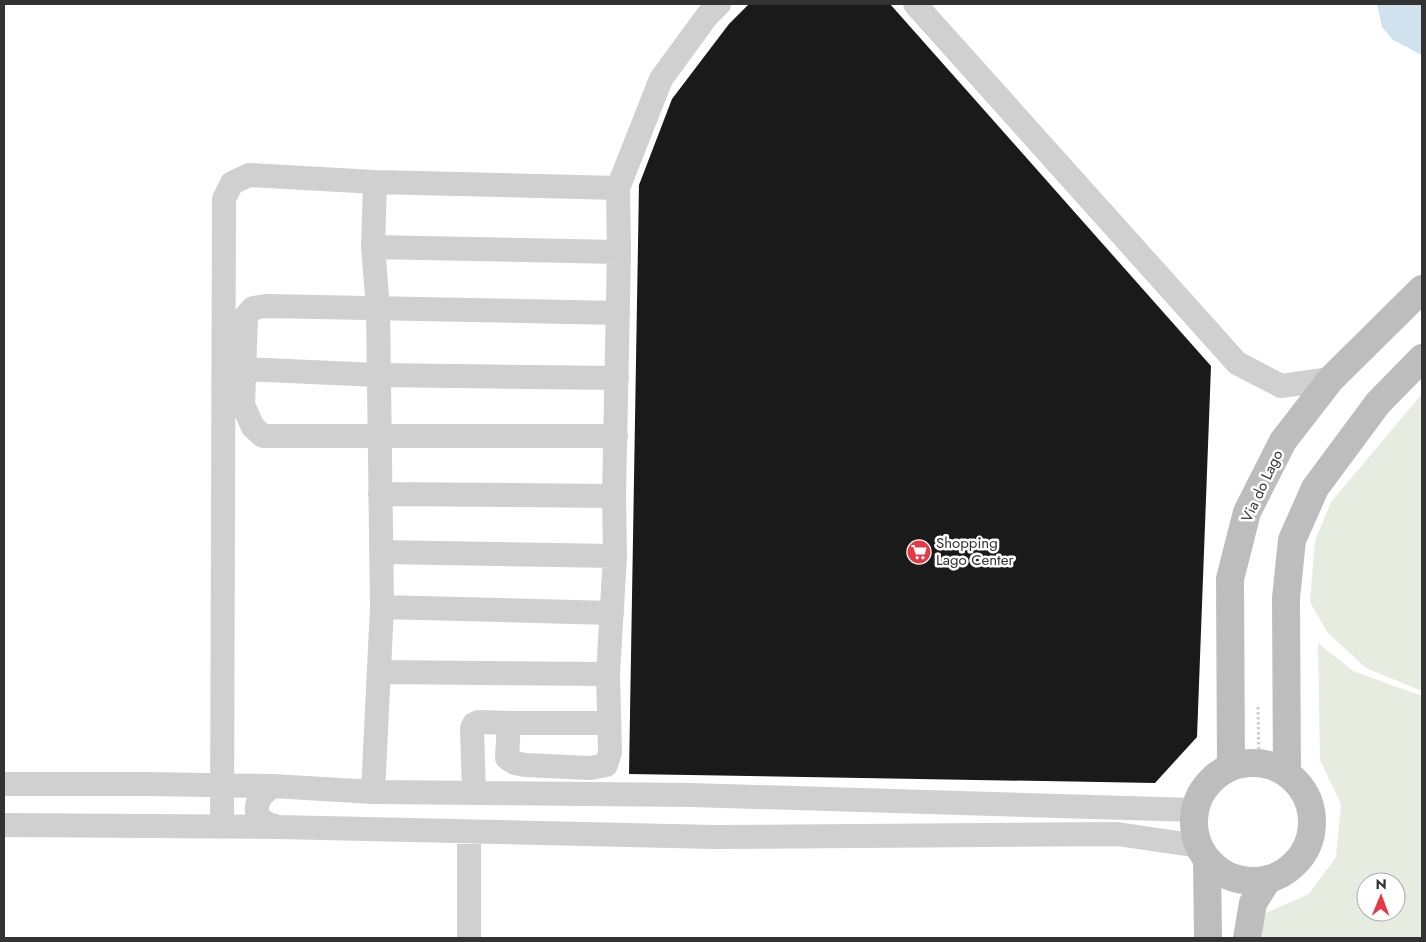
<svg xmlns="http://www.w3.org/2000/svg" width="1426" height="942" viewBox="0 0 1426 942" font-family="Jost,sans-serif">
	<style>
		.green { fill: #e6ecdf; fill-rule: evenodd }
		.water { fill: #cfe2ee }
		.building { fill: #1a1a1a }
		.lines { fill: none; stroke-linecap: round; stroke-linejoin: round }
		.path { stroke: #cdcdcd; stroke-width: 3; stroke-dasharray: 2.5 2.5; stroke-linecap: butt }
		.street { stroke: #d0d0d0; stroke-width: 24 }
		.secondary { stroke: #bdbdbd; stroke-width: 28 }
		.labels { text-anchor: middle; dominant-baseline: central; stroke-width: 5; stroke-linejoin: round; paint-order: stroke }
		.street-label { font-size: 15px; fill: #333; stroke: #fff }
		.poi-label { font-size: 15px; fill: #333; stroke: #fff; text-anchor: start }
	</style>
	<rect width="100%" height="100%" fill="#fff"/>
	<!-- green -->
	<path class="green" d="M1422,394V691L1366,668L1327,632L1310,602L1315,541L1331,502Z
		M1318,643L1353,671L1422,696V938H1254L1255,918L1309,894L1336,857L1341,804L1320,760ZM1366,882H1396V912H1366Z"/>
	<!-- water -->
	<path class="water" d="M1377,4H1422V55L1393,40L1382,27Z"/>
	<!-- building -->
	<path class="building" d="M749,4H890L1211,366L1197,737L1155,783L629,774L639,185L672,99L729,24Z"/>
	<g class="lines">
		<!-- path -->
		<path class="path" d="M1258,707L1259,764"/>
		<!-- street -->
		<path class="street" d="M915,4L1237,363L1281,386L1331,379
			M373,247L619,252
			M243,369L378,375L617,378
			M616,436H263L253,427L243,405L246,316L253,308L266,306L618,313
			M380,494L614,496
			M381,552L615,556
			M382,607L612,613
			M379,672L608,674
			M509,723L507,758L515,763L525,765L590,768L606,765L610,752L608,674L615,556L614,496L619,252L618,188L661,79L707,16L719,4
			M4,784H145L273,786L373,792L691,795L1195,810
			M273,786C270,788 266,791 263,794C256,801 254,814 262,820C266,824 272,825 278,827
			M373,792L382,607L378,308L373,247L375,182
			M474,793L472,728L474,724L479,722L509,723H608
			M4,825L278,827L714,837L1117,834L1199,846
			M222,827L224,199L232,183L249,175L375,182L618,188
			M469,938V832"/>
		<!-- secondary -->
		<path class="secondary" d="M1194 822a59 59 0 1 1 118 0a59 59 0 1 1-118 0Z
			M1231,766L1230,579L1247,512L1283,441L1331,379L1422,289
			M1287,773L1286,598L1292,540L1315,488L1378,403L1422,358
			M1207,859L1208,938
			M1247,938L1253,903L1268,879"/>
	</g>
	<!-- icons -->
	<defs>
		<symbol id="supermarket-disc" viewBox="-11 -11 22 22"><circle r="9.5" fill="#e63946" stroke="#fff"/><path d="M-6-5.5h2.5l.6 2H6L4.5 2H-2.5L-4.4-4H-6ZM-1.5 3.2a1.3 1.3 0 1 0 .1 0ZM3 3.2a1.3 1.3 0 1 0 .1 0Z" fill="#fff"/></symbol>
	</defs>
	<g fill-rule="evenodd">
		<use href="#supermarket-disc" x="905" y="538" width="28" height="28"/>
	</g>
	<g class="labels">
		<!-- street labels -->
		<g class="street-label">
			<text transform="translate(1262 486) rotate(-65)">Via do Lago</text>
		</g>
		<!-- poi labels -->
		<g class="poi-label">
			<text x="936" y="543">Shopping<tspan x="936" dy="17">Lago Center</tspan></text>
		</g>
	</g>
	<!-- border -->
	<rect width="1426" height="942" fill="none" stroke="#333333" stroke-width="10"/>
	<!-- north arrow -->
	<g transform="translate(1381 897) rotate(1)"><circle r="24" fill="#ffffff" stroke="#adadad"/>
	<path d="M0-4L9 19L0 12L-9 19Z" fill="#e63946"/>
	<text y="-8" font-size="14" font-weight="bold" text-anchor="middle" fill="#333333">N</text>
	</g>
</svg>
